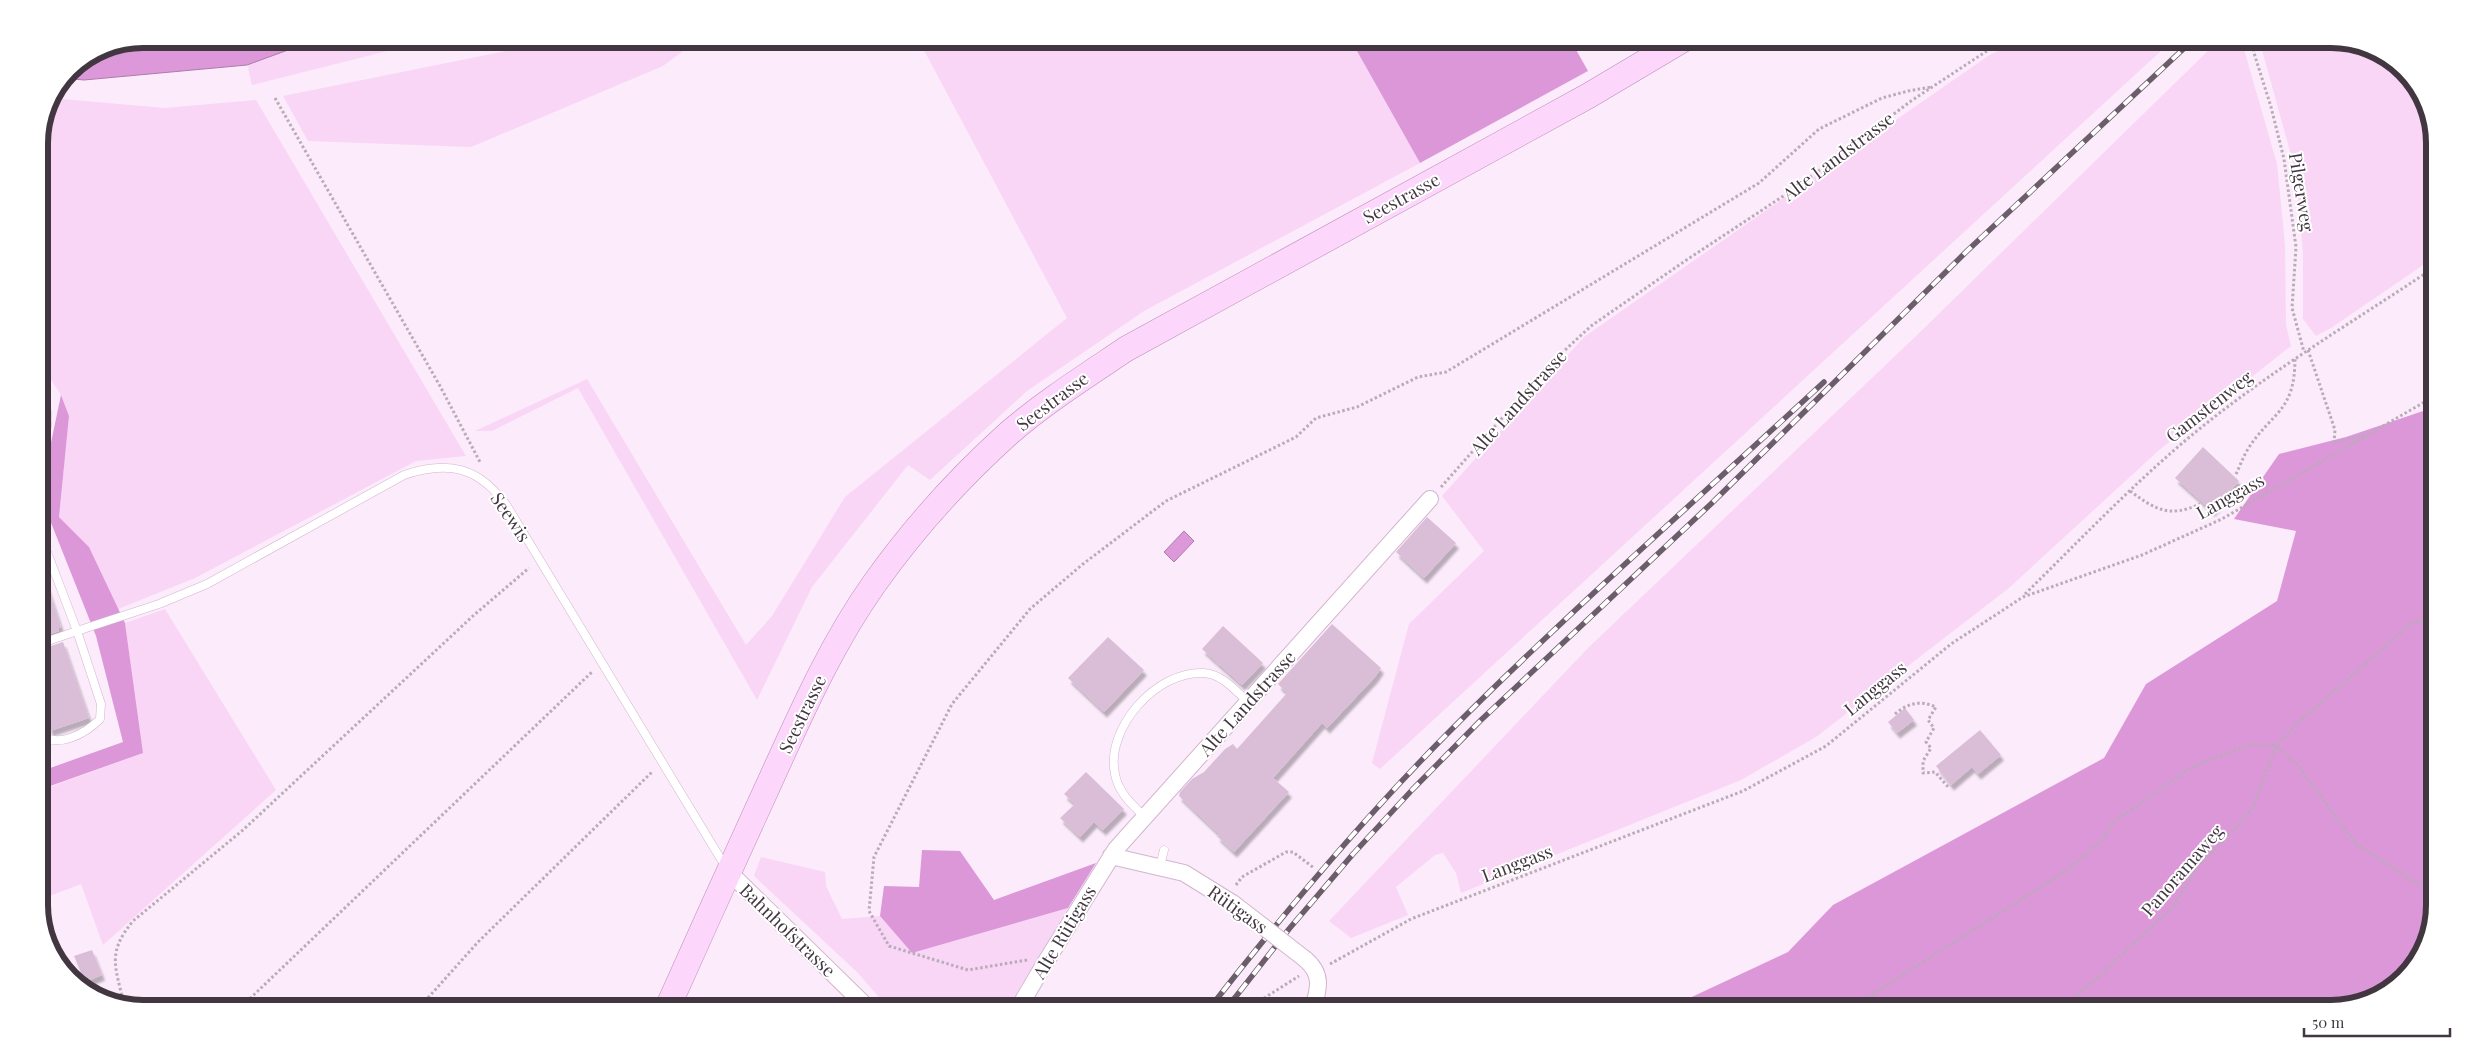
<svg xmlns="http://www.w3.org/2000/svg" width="2474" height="1048" viewBox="0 0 2474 1048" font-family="'Playfair Display',serif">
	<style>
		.green { fill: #f9d6f6 }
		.forest { fill: #dc97d9 }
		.water { fill: #dc98d9; stroke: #ae7bab }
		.building { fill: #dabed8; filter: url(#shadow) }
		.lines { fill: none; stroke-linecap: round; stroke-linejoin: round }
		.service-casing { stroke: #d1b6cf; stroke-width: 9 }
		.minor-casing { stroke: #d1b6cf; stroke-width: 18 }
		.primary-casing { stroke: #ba8db8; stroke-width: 26 }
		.path { stroke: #baabb9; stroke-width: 3; stroke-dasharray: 2.5 2.5; stroke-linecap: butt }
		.service { stroke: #fff; stroke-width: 8 }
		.minor { stroke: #fff; stroke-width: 16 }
		.primary { stroke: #fdd6fb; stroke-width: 25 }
		.rail-casing { stroke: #6b5e6a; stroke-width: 5.5 }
		.rail { stroke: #fff; stroke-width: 4; stroke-dasharray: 11; stroke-linecap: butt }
		.minor-bridge-casing { stroke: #d1b6cf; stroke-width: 18; stroke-linecap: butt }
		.minor-bridge { stroke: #fff; stroke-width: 16 }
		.labels { text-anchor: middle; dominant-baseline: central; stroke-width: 4; stroke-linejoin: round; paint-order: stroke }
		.street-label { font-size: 18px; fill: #423741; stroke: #fff }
		.rim { fill: none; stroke: #423741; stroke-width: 6 }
	</style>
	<defs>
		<filter id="shadow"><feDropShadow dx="3" dy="5.5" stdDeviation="1" flood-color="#0004"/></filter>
	</defs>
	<rect width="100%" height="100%" fill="#fcebfb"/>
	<!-- green -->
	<path class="green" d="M268,39H435L252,85C245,57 246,58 268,39Z
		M566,39H699L663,66L471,147L308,141L283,96Z
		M918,39H1352L1357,51L1420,163L1144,311L1027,391L930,480L908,465L812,587L757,700L578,388L492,431H475L587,379L746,645L772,616L845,497L1067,318Z
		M2021,39H2174L1380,769L1372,763L1409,624L1484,551L1442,496L1584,337L1988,56Z
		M2220,39H2241L2277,164L2285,245L2286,325L2291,346L2158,451L2009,588L1816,737L1741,780L1461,893L1456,873L1443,853L1435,855L1396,887L1408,915L1351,938L1329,921L1588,648L1914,338Z
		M2259,39H2331L2371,47L2418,85L2435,136V257L2331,328L2316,336L2303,319V253L2296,173Z
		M50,98L165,108L256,100L466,456L416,461L195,578L118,609L89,547L59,517L69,416L61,395L50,378L39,375V136Z
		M165,609L276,790L103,945L81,884L39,900V791L143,753L125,623Z
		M761,857L825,872L826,886L842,919L880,916L912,953L1068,908L1007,1009H889L858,973L754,876Z"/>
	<!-- forest -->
	<path class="forest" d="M1352,39H1570L1588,71L1420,163L1357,51Z
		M61,395L69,416L59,517L89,547L125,623L143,753L39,790V772L123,742L96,636L40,495Z
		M2435,407V905L2427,945L2389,992L2331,1009H1666L1788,952L1833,905L2104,758L2146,684L2277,601L2296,531L2234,519L2279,454L2346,437Z
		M922,850L960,851L994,900L1096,863L1068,908L912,953L880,916L884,886L919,887Z"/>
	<!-- water -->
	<path class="water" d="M143,39H318L247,65L84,80L63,78L69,69L103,47Z
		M1184,531L1194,541L1174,562L1164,552Z"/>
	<!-- building -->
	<path class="building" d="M2203,447L2239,481L2212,511L2175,478Z
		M1427,517L1456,543L1424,578L1396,552Z
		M39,571H42L61,627L58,628L59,631L42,637L39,629Z
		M1332,624L1381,668L1375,677L1327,728L1322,723L1273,778L1289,792L1234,852L1217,836L1219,834L1179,796L1180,792L1192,779L1204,772L1225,749L1233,744L1237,749L1287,693L1278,684Z
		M1223,626L1263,663L1242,685L1202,649Z
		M1108,637L1144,670L1104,712L1068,678Z
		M63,642L89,718L50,731L39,692V657L47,654L45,648Z
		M1905,708L1914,720L1897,733L1888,722Z
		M1980,730L2001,755L1978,774L1972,767L1951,785L1936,766Z
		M1086,772L1124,809L1103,830L1094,822L1080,837L1060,818L1075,804L1064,794Z
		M92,950L102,975L85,982L74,956Z"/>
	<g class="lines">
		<defs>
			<path id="service" d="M39,395C56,412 43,442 39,463
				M39,531L77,631L159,604L207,584L404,475C449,460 479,467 507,506L725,866
				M39,644L77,631L101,704L100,719C85,734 58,749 39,734
				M1145,817C1132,805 1118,792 1115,774C1105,728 1157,670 1204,673C1222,674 1236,691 1248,702
				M1160,866L1164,850"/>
			<path id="minor" d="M1111,856L1184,873L1234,904
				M729,872L869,1009
				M1305,959C1323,974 1319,988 1313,1009
				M1018,1009L1045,963L1116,849L1430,499"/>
			<path id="primary" d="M667,1009C700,935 733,862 767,788C799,718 830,646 874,584C913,529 959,478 1009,433C1045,402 1086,376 1126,349L1588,96L1684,39"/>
		</defs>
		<!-- service casing -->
		<use href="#service" class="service-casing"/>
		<!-- minor casing -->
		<use href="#minor" class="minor-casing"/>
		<!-- primary casing -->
		<use href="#primary" class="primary-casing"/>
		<!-- path -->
		<path class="path" d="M2252,39L2254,53L2271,107L2284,159L2296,247L2292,308L2304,352
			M275,98L440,386L480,462
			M2308,350L2335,430L2334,442L2366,435
			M2236,474C2240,466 2243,457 2248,449C2272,411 2295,413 2295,358
			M1441,487L1551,363L1591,326L1685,261L1797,187L1911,101L2005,39
			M2130,491C2156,510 2169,518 2200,504
			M2025,594C2080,540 2133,484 2192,435C2268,372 2353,322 2435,267
			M1895,714C1908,703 1920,700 1936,707L1928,720L1934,728L1926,742L1931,748L1923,761V773L1935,772L1949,788
			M1236,885L1242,877L1286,852H1293L1314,868
			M1027,960L968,970L889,946L869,911L874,857L952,704L1030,609L1083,564L1166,501L1296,437L1316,418L1357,407L1418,377L1446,372L1759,183L1819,129L1882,98L1908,91L1931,87
			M1330,964L1411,919L1743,791L1826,746L1951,644L2023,597L2142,555L2222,519L2435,396
			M124,1005C116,967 106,954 133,921L243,830L474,615L529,568
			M239,1009L593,671
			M418,1009L478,942L652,772
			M1247,1009L1299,976
			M1835,1009L1862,1001L2070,868L2103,839L2112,823L2192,767L2251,744L2276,746L2299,767L2356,844L2435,895
			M2058,1009L2075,998L2173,907L2197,867L2238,826L2254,805L2276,746L2301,720L2411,624L2435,615"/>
		<!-- service -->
		<use href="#service" class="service"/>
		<!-- minor -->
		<use href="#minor" class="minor"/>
		<!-- primary -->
		<use href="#primary" class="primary"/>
		<defs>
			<path id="rail" d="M1209,1009C1283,914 1361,821 1446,735C1567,613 1698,499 1824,382
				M1226,1009L1289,929L1353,854L1412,790L1481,720L1713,502L1967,251L2194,39"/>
		</defs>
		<!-- rail casing -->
		<use href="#rail" class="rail-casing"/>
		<!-- rail -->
		<use href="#rail" class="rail"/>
		<defs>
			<path id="minor-bridge" d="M1234,904L1305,959"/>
		</defs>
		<!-- minor-bridge casing -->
		<use href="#minor-bridge" class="minor-bridge-casing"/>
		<!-- minor-bridge -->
		<use href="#minor-bridge" class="minor-bridge"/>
	</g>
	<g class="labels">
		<!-- street labels -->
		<g class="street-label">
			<text transform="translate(1838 156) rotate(-37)">Alte Landstrasse</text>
			<text transform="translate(2302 192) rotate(81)">Pilgerweg</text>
			<text transform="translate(1401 198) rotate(-29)">Seestrasse</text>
			<text transform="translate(1052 401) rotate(-37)">Seestrasse</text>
			<text transform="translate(1518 402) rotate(-48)">Alte Landstrasse</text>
			<text transform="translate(2209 406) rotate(-38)">Gamstenweg</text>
			<text transform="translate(2230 496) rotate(-29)">Langgass</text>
			<text transform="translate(511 517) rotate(56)">Seewis</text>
			<text transform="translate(1875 688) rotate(-39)">Langgass</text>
			<text transform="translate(1247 703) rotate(-48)">Alte Landstrasse</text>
			<text transform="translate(802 714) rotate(-64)">Seestrasse</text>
			<text transform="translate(1517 863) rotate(-21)">Langgass</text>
			<text transform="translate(2182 870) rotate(-49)">Panoramaweg</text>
			<text transform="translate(1238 909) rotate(36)">Rütigass</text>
			<text transform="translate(788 930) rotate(44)">Bahnhofstrasse</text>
			<text transform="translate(1064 932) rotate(-59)">Alte Rütigass</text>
		</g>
	</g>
	<!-- crop -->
	<path d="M0 0H2474V1048H0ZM143 48H2331A95 95 0 0 1 2426 143V905A95 95 0 0 1 2331 1000H143A95 95 0 0 1 48 905V143A95 95 0 0 1 143 48Z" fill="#fff" fill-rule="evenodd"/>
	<path class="rim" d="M143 48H2331A95 95 0 0 1 2426 143V905A95 95 0 0 1 2331 1000H143A95 95 0 0 1 48 905V143A95 95 0 0 1 143 48Z"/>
	<!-- scale -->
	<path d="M2304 1028v8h146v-8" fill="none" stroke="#423741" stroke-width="2.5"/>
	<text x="2312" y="1028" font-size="15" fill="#423741" stroke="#ffffff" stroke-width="4" paint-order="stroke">50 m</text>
</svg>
